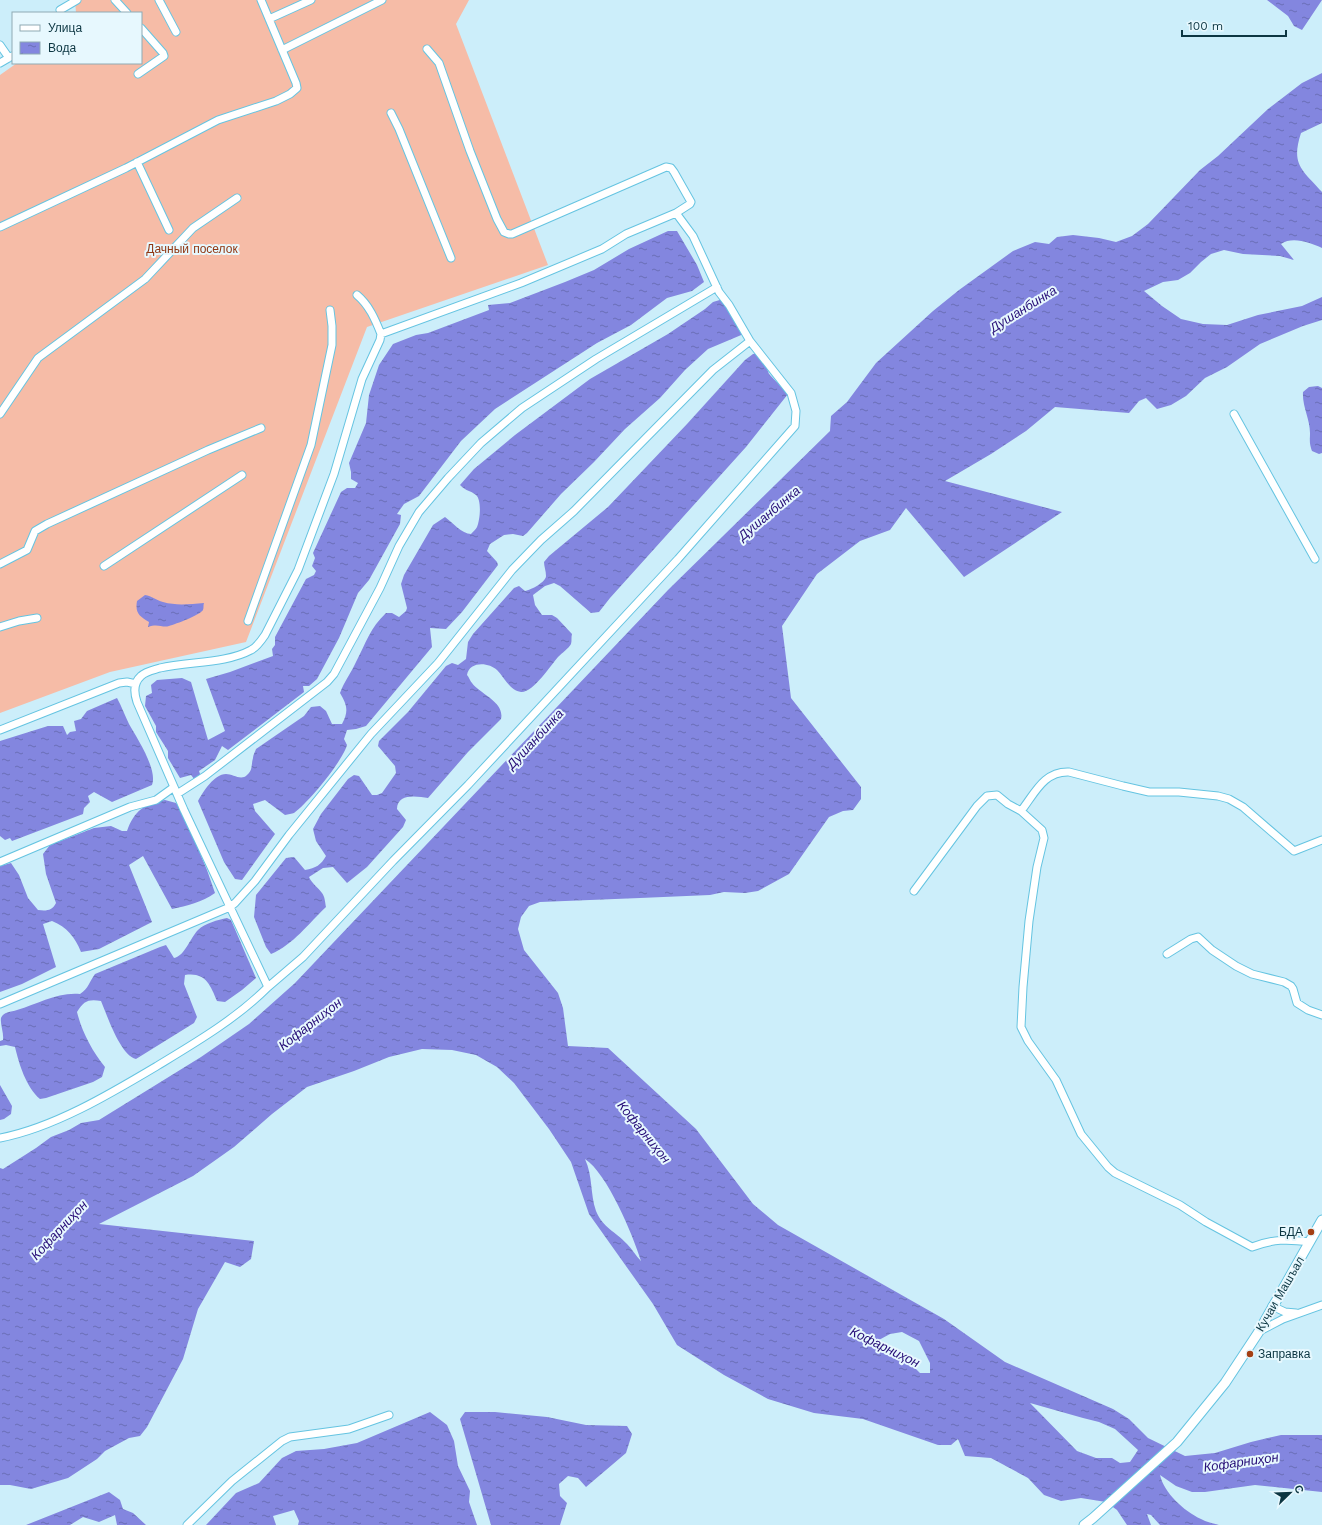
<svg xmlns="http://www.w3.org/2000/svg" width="1322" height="1525" viewBox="0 0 1322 1525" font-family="'Work Sans',sans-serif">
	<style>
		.garden { fill: #f6bca7 }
		.water { fill: url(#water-ripples); fill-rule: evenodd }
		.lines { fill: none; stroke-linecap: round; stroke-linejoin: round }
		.minor-casing { stroke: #65c4e1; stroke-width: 9 }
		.major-casing { stroke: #65c4e1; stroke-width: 11 }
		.minor { stroke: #fff; stroke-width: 7 }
		.major { stroke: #fff; stroke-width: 9 }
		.poi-dot { fill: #a43f13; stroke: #e7f8fe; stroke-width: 1.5 }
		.labels { text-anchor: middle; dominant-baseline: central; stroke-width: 4; stroke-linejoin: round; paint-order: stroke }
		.park-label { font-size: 12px; fill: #903814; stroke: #e7f8fe }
		.poi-label { font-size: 12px; fill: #0c3642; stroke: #e7f8fe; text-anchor: end }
		.street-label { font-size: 12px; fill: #0c3642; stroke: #e7f8fe }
		.water-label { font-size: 13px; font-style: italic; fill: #260d77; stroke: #e7f8fe }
	</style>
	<defs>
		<pattern id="water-ripples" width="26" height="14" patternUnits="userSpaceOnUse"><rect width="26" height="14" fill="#8386df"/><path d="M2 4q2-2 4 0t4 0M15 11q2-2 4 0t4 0" fill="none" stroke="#6a6eb6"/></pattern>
	</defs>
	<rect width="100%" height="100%" fill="#cceefa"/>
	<!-- garden -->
	<path class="garden" d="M75,0H469L456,24L548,265L367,327L246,642L110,672L0,713V75L17,63H141V13H76Z"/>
	<!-- water -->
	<path class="water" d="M1267,0H1322L1302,30L1294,26L1288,16Z
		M1322,73V123L1301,133C1291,164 1301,169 1322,192V248C1310,243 1293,236 1281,244L1294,260L1280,256L1243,254L1224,250L1211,254L1201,262L1190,273L1178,280L1163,282L1144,291L1162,306L1181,319L1203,324L1227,325L1258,315L1302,306L1322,297V320L1303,326L1260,344L1227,367L1205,378L1186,396L1171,405L1157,409L1146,398L1139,401L1129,413L1055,407L1026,431L991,454L945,481L1062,512L964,577L906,508L890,530L860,541L817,574L782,626L791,698L861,787V799L853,810L843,811L829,817L789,874L758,891L745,893L724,892L710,895L640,898L540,902L529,906L521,917L518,929L524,950L558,993L563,1008L568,1046L608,1048L696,1129L753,1204L778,1225L944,1319L1005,1362L1113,1409L1129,1419L1148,1438L1185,1456L1215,1453L1251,1442L1281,1435H1322V1492L1255,1485L1205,1492H1192L1176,1486L1160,1475C1164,1493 1184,1511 1201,1519C1206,1522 1213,1523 1219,1525H1160L1151,1515L1147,1514L1151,1525H1127L1117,1510L1106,1502L1081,1498L1061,1501L1044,1495L1028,1478L991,1458L965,1456L958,1439L951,1445H938L863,1419L814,1413L768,1399L724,1375L677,1345L653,1304L589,1214L571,1162L549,1129L514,1083L497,1067L476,1055L452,1050L422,1049L389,1057L354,1071L307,1087L272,1114L234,1147L193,1176L99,1224L254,1241L251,1259L240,1267L225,1262L198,1309L183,1359L147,1427L140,1436L129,1438L105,1451L97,1459L68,1478L31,1489L10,1485H0V1168L3,1169L36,1148L51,1137L69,1130L81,1123L99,1120L201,1057L249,1024L295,983L668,590L830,431L831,416L847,402L876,363L933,311L959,290L1013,251L1035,242L1049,244L1057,237L1073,235L1099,238L1116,242L1132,236L1148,224L1200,170L1218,156L1268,109L1302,83ZM585,1159C607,1173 633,1235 641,1261C636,1256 632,1249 627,1244C615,1231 603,1228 596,1211C590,1194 593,1176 585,1159ZM902,1332L919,1341L930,1363V1373H920L909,1362L877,1341L890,1334ZM1030,1403L1083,1418L1099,1422L1115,1429L1138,1450L1130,1462L1120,1463L1112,1458H1096L1077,1451Z
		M668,231H677L697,265L704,282L692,291L667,298L631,325L597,343L495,409L461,441L419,496L404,504L397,514L401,515L400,524L369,580L358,593L339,638L317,679L309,686H303L304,692L228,750L222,746L215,760L199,771L201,777L195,780L191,775L180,778L168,758V751L156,732V726L145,706L146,696L152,693L151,685L157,680L182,678L191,682L208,740L225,731L206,679L230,672L273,656L272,649L275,645V637L306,579L314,575L316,571L312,566L315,558L313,553L341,492L347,488H355L358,483L351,479V472L349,463L366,423L369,395L379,365L393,344L416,335L428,333L489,310L488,305L510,303L565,282L594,270L629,249Z
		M723,299L746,333L708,349L685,370L660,398L625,429L594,462L561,494L527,533L523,536L513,534L504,535L490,544L487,551L497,562L498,565L462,612L446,629L430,628L432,647L366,726L356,729L347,730L344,739L347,745C342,762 309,802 294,813C292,814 288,814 285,815L265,800L253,804L255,811L275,834L242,880L235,879L224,862L198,801C203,792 214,774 226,774C233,774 241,781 247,775C253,770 251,765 253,758C253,755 255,752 256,749L304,716L311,707L320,706L326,711L332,724H342C349,711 347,705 340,693C344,682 351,673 356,662C366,643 370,628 386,613H392L399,617L406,611L407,608L401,584L404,575L433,525L445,517C452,522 462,534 471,534C473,532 476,529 477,527C480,520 482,500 476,495C470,490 467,492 460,485L474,469L515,435L590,379L668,334L705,309L713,302Z
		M759,353L762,355L769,374L788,394L746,447L610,598L599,612L591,613L560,586L554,583L545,586L533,595L535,605L542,615H552L557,618L572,634C571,637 572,641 571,644C569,648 562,653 558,657C551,665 533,693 521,692C510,691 504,677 497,670C489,662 469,661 467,675C469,677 470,681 472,683C480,694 505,702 501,719L468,752L428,798C417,796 397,793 397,809L406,820L403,827L367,867L347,883L333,867L323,868L309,877C312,884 318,887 322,893C325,897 325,902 326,907C309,923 293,945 271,954L266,947L254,917L256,895L286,858L294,857L305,870C316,868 321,865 326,856L316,841L313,829L321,814L348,779L354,775L359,776L372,795H377L382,793L396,773L395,766L378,746L379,741L408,712L446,666L452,663L458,665L466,659L468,642L473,634L514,588L519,586L525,591C531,590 546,582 546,576C546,571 544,566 544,562L549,556L608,507L687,424L745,360L753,354Z
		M1318,386L1322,388V453L1319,454L1312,451C1309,442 1310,441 1310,433C1310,419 1302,406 1303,392L1309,387Z
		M145,595C152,596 156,600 163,602C177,606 190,604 204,603C203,605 204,608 203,610C200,615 176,624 169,626C162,628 158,623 148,627L149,622C139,616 135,613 137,601Z
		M117,698C122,707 125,716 129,724C137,738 158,770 152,785L112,802L94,792L88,796L90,802L84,808L83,814L12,841L10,838L5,840L0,836V741L48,726H63L67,735L70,732L76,731L74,721L81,719L87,711Z
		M165,800L176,803L183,813L207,870L215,893C202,902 187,906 172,909L143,856L129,865L152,922L99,949L81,952C75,937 67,927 52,921L43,924L56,967L22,984L0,992V866L11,863L19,875L28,898L38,910C46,911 52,911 56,903L46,874L43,854L50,845L94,828L111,826L122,831H127C134,811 145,803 165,800Z
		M227,918L231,920L256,978L242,990L225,1002L217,1001C210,984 205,972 185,975L184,984L197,1017L194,1023L136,1059C120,1055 107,1015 101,1001C88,999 84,1001 77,1012C82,1032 92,1051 105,1067L102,1077L93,1082L46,1098L40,1099C26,1087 19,1064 15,1047L6,1045L0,1046V1041L3,1040C4,1033 0,1024 1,1018C3,1012 11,1012 17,1010C38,1004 57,992 80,994C89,988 89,982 95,974L160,947L166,945L174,958C185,956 190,938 198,930C205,923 218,920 227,918Z
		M0,1085L12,1106L11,1114L4,1119L0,1120Z
		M430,1412L447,1425L454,1441L458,1466L470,1491L469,1502L477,1525H298L299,1521L294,1510L273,1516L276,1525H206L236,1493L259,1483L282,1458L296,1451L324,1449L357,1443Z
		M465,1412H495L547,1417L586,1425L627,1426L632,1434L626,1453L586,1487L578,1478L568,1476L559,1484L560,1496L567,1503L560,1525H491L460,1419Z
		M109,1492L120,1500L123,1509L133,1513L146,1525H117L115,1515L99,1522L83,1517L70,1525H26Z"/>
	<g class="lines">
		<defs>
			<path id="minor" d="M115,0L127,13
				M159,0L176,32
				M60,10L77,0
				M269,19L311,0
				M0,45L9,58
				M282,50L382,0
				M0,63L12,56
				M138,74L164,56L163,53L141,28
				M391,113L399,129L451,258
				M137,162L169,230
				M0,227L126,168L218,120L276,101L290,94L297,88L296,83L261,0
				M357,295C369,305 375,319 381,334L521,283L602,249L626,234L676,213L690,204L691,202L674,172L671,168L666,167L512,234H509L504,232L497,219L470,151L439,63L427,49
				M0,414L38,358L145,279L193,228L237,198
				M1234,414L1315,559
				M0,564L27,550L35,531L47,524L208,450L261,428
				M104,566L242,475
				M248,621L311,445L332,345V326L330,310
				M0,627L19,621L37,618
				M0,730L119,683L127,682L136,684
				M177,794L205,776L327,682L334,674L380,588L399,546L419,512L448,478L481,443L522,408L596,359L717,287
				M1021,811C1035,793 1044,771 1069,772L1123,786L1149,792H1179L1218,796L1229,799L1243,807L1294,851L1322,840
				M0,862L130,807L156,800L174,787
				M914,891L977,806L987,796L997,795L1008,804L1021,811L1042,830L1044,838L1037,867L1029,921L1023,987L1021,1027L1028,1041L1056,1080L1081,1134L1108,1167L1115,1173L1180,1205L1206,1222L1252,1247C1273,1239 1287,1239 1310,1242
				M1167,954L1191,939L1198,937L1212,950L1236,966L1252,974L1284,982L1291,986L1293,989L1297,1003L1308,1010L1322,1015
				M268,987L303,957L393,861L468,785L678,559L795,426L796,411L791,393L750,341
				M0,1004L230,907L235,903L255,881L289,835L371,734L438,663L512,570L541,540L574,511L713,370L750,341L729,305L719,292L693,236L676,213
				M0,1138C53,1128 110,1094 157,1066C195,1043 236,1019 268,987L184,810L137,702C134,693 133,683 141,676C146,671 154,670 160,668C189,661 225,664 251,650C257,647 261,641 265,635L298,570L334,474L362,379L380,340L381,334
				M1272,1306L1285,1312L1296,1313
				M1258,1332L1283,1319L1322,1305
				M187,1525L232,1481L282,1441L290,1437L349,1429L389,1415"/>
			<path id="major" d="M1084,1525L1093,1518L1177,1442L1225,1383L1258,1333L1322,1220"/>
		</defs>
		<!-- minor casing -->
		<use href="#minor" class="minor-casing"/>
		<!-- major casing -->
		<use href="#major" class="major-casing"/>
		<!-- minor -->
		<use href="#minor" class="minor"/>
		<!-- major -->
		<use href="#major" class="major"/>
	</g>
	<!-- markers -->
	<g class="poi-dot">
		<circle cx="1311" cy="1232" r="4"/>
		<circle cx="1250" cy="1354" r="4"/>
	</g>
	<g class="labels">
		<!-- park labels -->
		<g class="park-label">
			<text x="192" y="249">Дачный поселок</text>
		</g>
		<!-- poi labels -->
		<g class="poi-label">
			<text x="1303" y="1232">БДА</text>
			<text x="1258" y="1354" text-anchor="start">Заправка</text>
		</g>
		<!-- street labels -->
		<g class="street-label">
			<text transform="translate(1280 1294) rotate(-60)">Кучаи Машъал</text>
		</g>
		<!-- water labels -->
		<g class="water-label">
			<text transform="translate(1023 309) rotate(-32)">Душанбинка</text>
			<text transform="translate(769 513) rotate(-40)">Душанбинка</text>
			<text transform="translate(535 739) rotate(-47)">Душанбинка</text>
			<text transform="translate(310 1024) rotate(-38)">Кофарниҳон</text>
			<text transform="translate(644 1132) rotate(51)">Кофарниҳон</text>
			<text transform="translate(59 1230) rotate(-47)">Кофарниҳон</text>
			<text transform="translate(885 1347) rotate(26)">Кофарниҳон</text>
			<text transform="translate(1241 1462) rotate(-8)">Кофарниҳон</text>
		</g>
	</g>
	<!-- legend -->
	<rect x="12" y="12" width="130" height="52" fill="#e7f8fe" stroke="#8faab3"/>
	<rect x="20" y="25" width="20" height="6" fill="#ffffff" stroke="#8faab3"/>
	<text x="48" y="32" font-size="12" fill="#0c3642">Улица</text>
	<rect x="20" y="42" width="20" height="12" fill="url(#water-ripples)" stroke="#8faab3"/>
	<text x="48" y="52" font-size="12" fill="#0c3642">Вода</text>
	<!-- north arrow -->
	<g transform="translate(1290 1493) rotate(67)" stroke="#e7f8fe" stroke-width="3" paint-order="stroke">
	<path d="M0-3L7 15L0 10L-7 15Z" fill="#0c3642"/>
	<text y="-6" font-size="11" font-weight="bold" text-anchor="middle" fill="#0c3642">С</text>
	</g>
	<!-- scale -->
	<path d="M1182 30v6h104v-6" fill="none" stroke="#0c3642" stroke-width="2"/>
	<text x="1188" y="30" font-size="12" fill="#0c3642" stroke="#e7f8fe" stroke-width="3" paint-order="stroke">100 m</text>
</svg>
